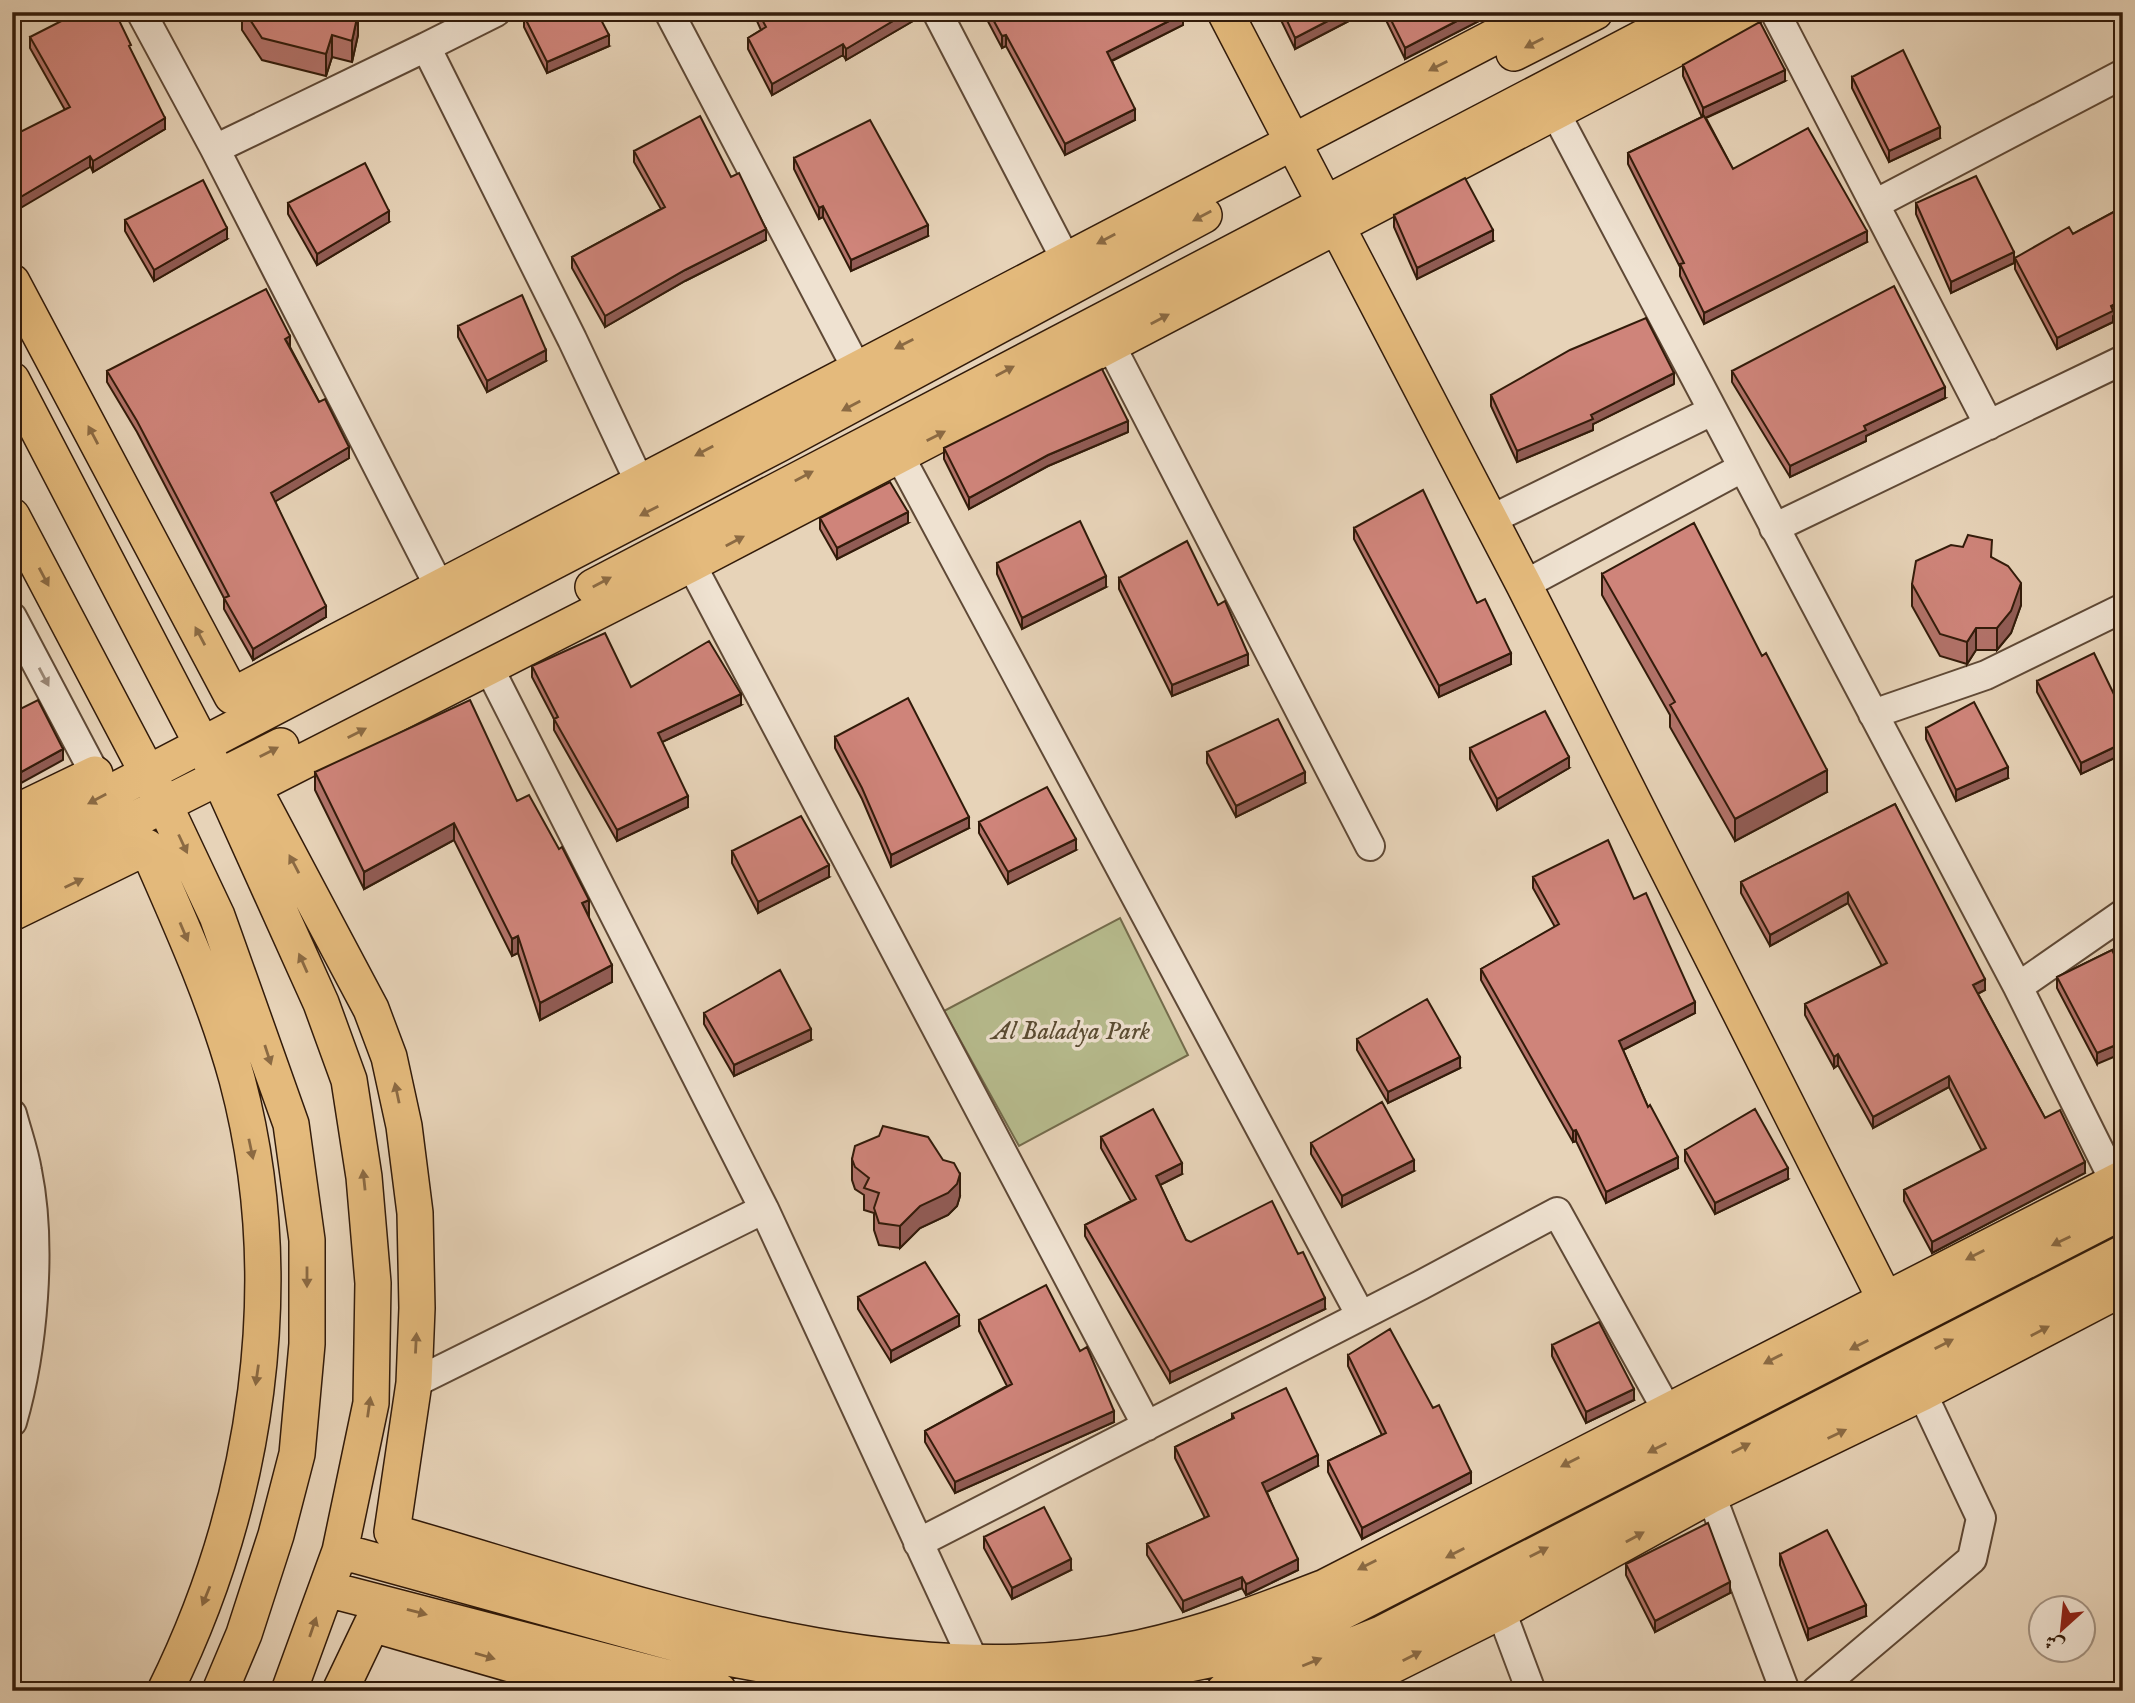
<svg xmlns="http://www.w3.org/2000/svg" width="2135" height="1703" viewBox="0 0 2135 1703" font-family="'IM FELL English',Amiri,serif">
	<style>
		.green { fill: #b7bc8e; stroke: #746c4c; stroke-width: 2 }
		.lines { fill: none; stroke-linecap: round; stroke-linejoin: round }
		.minor-casing { stroke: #5f4936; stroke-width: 32 }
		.major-casing { stroke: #321b0a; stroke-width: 38 }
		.minor { stroke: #efe2d1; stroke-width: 28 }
		.major { stroke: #e4ba7c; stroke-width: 35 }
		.wall { fill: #b27269; stroke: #321b0a; stroke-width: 2 }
		.shaded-wall { fill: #915c55; stroke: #321b0a; stroke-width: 2 }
		.building { fill: #cf847a; stroke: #321b0a; stroke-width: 2 }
		.oneway { fill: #8b6a43 }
		.oneway2 { fill: #9a8877 }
		.labels { text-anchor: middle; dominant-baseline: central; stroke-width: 7; stroke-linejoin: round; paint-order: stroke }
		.park-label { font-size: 26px; font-style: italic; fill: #5a4b32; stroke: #efe2d1 }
	</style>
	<rect width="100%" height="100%" fill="#e7d3b8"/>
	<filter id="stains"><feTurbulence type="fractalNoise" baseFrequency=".00286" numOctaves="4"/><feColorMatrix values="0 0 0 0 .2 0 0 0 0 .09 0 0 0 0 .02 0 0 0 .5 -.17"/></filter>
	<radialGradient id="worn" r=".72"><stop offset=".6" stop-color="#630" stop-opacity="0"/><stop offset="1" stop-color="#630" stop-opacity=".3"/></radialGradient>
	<!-- green -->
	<path class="green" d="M1120,918L1188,1055L1019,1146L944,1011Z"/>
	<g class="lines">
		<defs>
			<path id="minor" d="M141,12L215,149
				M669,12L857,369
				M937,12L1066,260
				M1775,12L1989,425
				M426,47L496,12
				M1556,114L2018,987L2115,1182
				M1875,204L2123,74
				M1111,346L1370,846
				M899,455L1361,1316
				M1490,520L1712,411
				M1774,528L2123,360
				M691,564L1147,1426
				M1524,585L1742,468
				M439,586L215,149L426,47L572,339L641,485
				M12,617L95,774
				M488,666L764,1209L982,1679
				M1873,714L1986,675L2123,608
				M2018,987L2123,914
				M12,1114C17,1133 24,1152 27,1171C42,1245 33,1350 12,1422
				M414,1383L764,1209
				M1711,1495L1785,1691
				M918,1543L1421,1285L1557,1212L1668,1412
				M1501,1611L1531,1691
				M1816,1691L1972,1559L1981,1518L1922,1393"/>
			<path id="major" d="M1225,12L1524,585L1886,1301
				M1746,12L691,564L253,787L371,1009L389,1057L404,1126L415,1213L417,1308L414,1383L392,1532C626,1599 893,1701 1139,1648C1204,1634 1263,1611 1325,1587L2123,1178
				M1514,53L1595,12
				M12,282L232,696L1542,12
				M12,380L219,777L321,1003L349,1080L364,1177L373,1283L371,1403L340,1551L289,1691
				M12,516L165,806L217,916L291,1124L307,1240V1344L297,1454L276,1535L244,1634L220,1691
				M593,587L1692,12
				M12,814L95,774
				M12,844L779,444L1204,215
				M12,881L281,746
				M12,913L147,847C180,922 215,999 237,1079C291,1282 257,1505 165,1691
				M340,1551L728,1658L858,1682L987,1689L1106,1681L1237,1654L1340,1613L2123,1211
				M327,1589L719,1691
				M340,1691L372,1624L604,1691
				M1224,1691L1281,1674L1381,1634L2123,1253
				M1326,1691L1391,1666L1501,1611L1711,1495L1922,1393L2123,1288"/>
		</defs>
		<!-- minor casing -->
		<use href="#minor" class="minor-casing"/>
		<!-- major casing -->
		<use href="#major" class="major-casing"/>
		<!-- minor -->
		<use href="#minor" class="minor"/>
		<!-- major -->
		<use href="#major" class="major"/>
	</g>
	<!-- wall -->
	<path class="wall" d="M242,12H356L358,35L352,62L332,57L326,76L262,60L242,30Z
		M753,12H913V21L846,60L843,55L772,95L748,49V38L761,30Z
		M983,12H1182L1183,25L1112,61L1135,120L1065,155L1006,46L1002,48Z
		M1277,12H1366L1295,49Z
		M1382,12H1483V19L1405,59Z
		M524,16L609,46L547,73L524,27Z
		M30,37L131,51L165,129L93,172L65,110L30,48Z
		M1683,65L1785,81L1706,118L1733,169L1867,242L1704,324L1680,276V267L1628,164V153L1702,117L1683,76Z
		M1852,77L1940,138L1889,162L1852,88Z
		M634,151L731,177L766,240L685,281L605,327L572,268V257L661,209L634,162Z
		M794,158L928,236L851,271L823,217L819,219L794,169Z
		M288,203L389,222L317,265L288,214Z
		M1916,203L2014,263L1951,293L1916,214Z
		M2123,207V311L2113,316V322L2057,349L2015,269V258L2073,234Z
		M1394,215L1493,241L1417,279L1394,227Z
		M125,220L227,239L154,281L125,231Z
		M458,326L546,361L487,392L458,337Z
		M290,347L349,458L275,501L326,617L253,660L224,609V598L137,432L107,382V371Z
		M1732,371L1945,398L1866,436V441L1790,477L1732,382Z
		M1674,384L1593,424V430L1517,462L1491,406V395Z
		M1128,432L1048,466L969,509L944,459V448Z
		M820,518L908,523L837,559L820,529Z
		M1354,528L1477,603L1511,664L1439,697L1354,539Z
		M1992,558L2021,605L2011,633L1997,650H1976L1967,664L1940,656L1912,606V584Z
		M997,563L1106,587L1022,629L997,574Z
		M1602,574L1827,792L1735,841L1670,727V715L1602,595Z
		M1119,578L1248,665L1172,696L1119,589Z
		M532,666L631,687L741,705L662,742L688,807L617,841L554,730V719L532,677Z
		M2037,681L2123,713V754L2081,774L2037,692Z
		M1926,728L2008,778L1956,801L1926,739Z
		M835,737L969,828L891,867L862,799L835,748Z
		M1470,748L1569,768L1497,810L1470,759Z
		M1207,752L1305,783L1236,817L1207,763Z
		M315,772L517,801L588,917L612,982L540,1020L518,953L512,956L454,840L364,889L315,790Z
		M1895,804L1985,990L1978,994L2045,1118L2085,1173L1932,1253L1904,1201V1190L1982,1151L1949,1087L1873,1128L1838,1065L1834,1068L1805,1015V1004L1882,966L1848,903L1770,946L1741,893V882Z
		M979,822L1076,850L1008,884L979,833Z
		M732,851L829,877L758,913L732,863Z
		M1533,877L1634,899L1695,1013L1623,1050L1648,1107L1678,1168L1606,1203L1576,1141L1573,1142L1481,980V969L1555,927L1533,888Z
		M2112,950L2097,1064L2057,988V977Z
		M704,1013L811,1040L734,1076L704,1024Z
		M1357,1039L1460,1068L1388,1103L1357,1050Z
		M1101,1137L1182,1174L1160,1185L1186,1240L1325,1309L1170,1383L1085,1236V1225L1131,1201L1101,1148Z
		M1311,1143L1414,1171L1342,1207L1311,1154Z
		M1685,1150L1788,1179L1715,1214L1685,1161Z
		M852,1159L960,1196L957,1206L948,1215L920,1228L900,1248L879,1245L874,1230V1213L864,1210V1195L855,1189L852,1180Z
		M858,1297L959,1326L891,1362L858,1309Z
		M979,1320L1080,1351L1114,1422L955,1493L925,1442V1431L1007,1386L979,1331Z
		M1552,1345L1634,1400L1586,1423L1552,1356Z
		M1348,1355L1433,1408L1471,1483L1362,1539L1328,1472V1461L1382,1435L1348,1366Z
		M1232,1414L1318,1466L1267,1492L1298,1570L1249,1594L1246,1595L1242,1588L1183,1612L1147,1555V1544L1205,1518L1175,1458V1447L1232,1419Z
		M984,1537L1071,1570L1012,1599L984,1548Z
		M1780,1554L1866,1616L1808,1640L1780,1565Z
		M1626,1564L1730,1593L1655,1632L1626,1575Z"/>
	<!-- shaded-wall -->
	<path class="shaded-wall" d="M908,12H913V21L846,60V49Z
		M1345,12H1366L1295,49V38Z
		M1474,12H1483V19L1405,59V48Z
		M358,13V35L352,62V41Z
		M1183,14V25L1107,63V52Z
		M332,35V57L326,76V54Z
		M609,35V46L547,73V62Z
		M1006,35V46L1002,48V36Z
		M843,44V55L772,95V84Z
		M1785,70V81L1703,119V108Z
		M1135,109V120L1065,155V144Z
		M165,118V129L93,172V161Z
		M1940,127V138L1889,162V151Z
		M90,156V167L12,213V202Z
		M823,206V217L819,219V208Z
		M389,211V222L317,265V254Z
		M928,225V236L851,271V260Z
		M227,228V239L154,281V270Z
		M766,229V240L685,281L605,327V316L685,270Z
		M1493,230V241L1417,279V268Z
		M1867,231V242L1704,324V313Z
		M2014,252V263L1951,293V282Z
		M2123,300V311L2113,316V322L2057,349V338Z
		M290,336V347L285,339Z
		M546,350V361L487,392V381Z
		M1674,373V384L1593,424V430L1517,462V451Z
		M1945,387V398L1866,436V441L1790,477V466L1864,426Z
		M1128,421V432L1048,466L969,509V498L1048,455Z
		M349,447V458L271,504V493Z
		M908,512V523L837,559V548Z
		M1106,576V587L1022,629V618Z
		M2021,583V605L2011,633L1997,650V628Z
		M326,606V617L253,660V649Z
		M1976,628V650L1967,664V642Z
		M1511,653V664L1439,697V686Z
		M1248,654V665L1172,696V685Z
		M741,694V705L658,744V733Z
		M2123,743V754L2081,774V763Z
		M63,749V760L12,788V777Z
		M1569,757V768L1497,810V799Z
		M2008,767V778L1956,801V790Z
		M1827,770V792L1735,841V819Z
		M1305,772V783L1236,817V806Z
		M688,796V807L617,841V830Z
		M969,817V828L891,867V855Z
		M454,823V840L364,889V872Z
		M1076,839V850L1008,884V872Z
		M829,865V877L758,913V902Z
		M1848,892V903L1770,946V935Z
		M589,900V917L582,903Z
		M518,936V953L512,956V939Z
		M612,965V982L540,1020V1003Z
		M1985,979V990L1973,996V985Z
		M1695,1002V1013L1619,1052V1041Z
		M811,1029V1040L734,1076V1065Z
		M2123,1042V1053L2097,1064V1053Z
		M1838,1054V1065L1834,1068V1057Z
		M1460,1057V1068L1388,1103V1092Z
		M1949,1076V1087L1873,1128V1117Z
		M1576,1130V1141L1573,1142V1131Z
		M1678,1157V1168L1606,1203V1192Z
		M1414,1160V1171L1342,1207V1196Z
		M2085,1162V1173L1932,1253V1242Z
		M1182,1163V1174L1156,1187V1176Z
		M1788,1168V1179L1715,1214V1203Z
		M960,1174V1196L957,1206L948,1215L920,1228L900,1248V1226L920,1206Z
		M1325,1298V1309L1170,1383V1372Z
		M959,1315V1326L891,1362V1351Z
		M1634,1389V1400L1586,1423V1412Z
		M1114,1411V1422L955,1493V1482Z
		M1318,1455V1466L1262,1494V1483Z
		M1471,1472V1483L1362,1539V1528Z
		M1071,1559V1570L1012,1599V1588Z
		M1298,1559V1570L1246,1595V1584Z
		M1242,1577V1588L1183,1612V1601Z
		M1730,1582V1593L1655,1632V1621Z
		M1866,1605V1616L1808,1640V1629Z"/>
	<!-- building -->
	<path class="building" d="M79,12H115L131,45L129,46L165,118L93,161L90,156L12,202V136L70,107L30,37Z
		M245,12H356L358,13L352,41L332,35L326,54L262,38Z
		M530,12H597L609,35L547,62L524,16Z
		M758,12H908L846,49L843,44L772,84L748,38L766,27Z
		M989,12H1182L1183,14L1107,52L1135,109L1065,144L1006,35L1002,36Z
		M1283,12H1345L1295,38Z
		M1387,12H1474L1405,48Z
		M1760,22L1785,70L1703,108L1683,65Z
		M1903,50L1940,127L1889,151L1852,77Z
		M700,116L731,177L739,173L766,229L685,270L605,316L572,257L665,207L634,151Z
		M1704,116L1733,169L1808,128L1867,231L1704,313L1680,264L1684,263L1628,153Z
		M870,120L928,225L851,260L823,206L819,208L794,158Z
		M365,163L389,211L317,254L288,203Z
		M1976,176L2014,252L1951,282L1916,203Z
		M1465,178L1493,230L1417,268L1394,215Z
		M203,180L227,228L154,270L125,220Z
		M2123,207V300L2111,306L2113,311L2057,338L2015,258L2069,227L2073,234Z
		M1894,286L1945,387L1864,426L1866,430L1790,466L1732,371Z
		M266,289L290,336L285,339L319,402L325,399L349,447L271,493L326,606L253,649L224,598L229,596L137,421L107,371Z
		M522,295L546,350L487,381L458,326Z
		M1646,318L1674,373L1591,415L1593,419L1517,451L1491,395L1570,350Z
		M1102,369L1128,421L1048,455L969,498L944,448Z
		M890,482L908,512L837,548L820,518Z
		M1423,490L1477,603L1485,599L1511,653L1439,686L1354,528Z
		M1080,521L1106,576L1022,618L997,563Z
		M1694,523L1762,656L1766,653L1827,770L1735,819L1670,705L1675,702L1602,574Z
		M1968,535L1992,540L1991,557L2008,566L2021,583L2011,611L1997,628H1976L1967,642L1940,634L1912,584L1916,561L1951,545L1963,547Z
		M1187,541L1218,605L1225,601L1248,654L1172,685L1119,578Z
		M605,633L631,687L709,641L741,694L658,733L688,796L617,830L554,719L558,717L532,666Z
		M2094,653L2123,713V743L2081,763L2037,681Z
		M908,698L969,817L891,855L862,788L835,737Z
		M38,700L63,749L12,777V713Z
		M470,700L517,801L529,795L559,849L562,847L589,900L582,903L612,965L540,1003L518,936L512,939L454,823L364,872L315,772Z
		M1974,702L2008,767L1956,790L1926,728Z
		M1545,711L1569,757L1497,799L1470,748Z
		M1278,719L1305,772L1236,806L1207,752Z
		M1047,787L1076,839L1008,872L979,822Z
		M1895,804L1985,979L1973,985L2045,1118L2060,1110L2085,1162L1932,1242L1904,1190L1986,1148L1949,1076L1873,1117L1838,1054L1834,1057L1805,1004L1887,963L1848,892L1770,935L1741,882Z
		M801,816L829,865L758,902L732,851Z
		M1608,840L1634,899L1646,893L1695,1002L1619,1041L1648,1107L1650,1105L1678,1157L1606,1192L1576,1130L1573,1131L1481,969L1559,924L1533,877Z
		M2112,950L2123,972V1042L2097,1053L2057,977Z
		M780,970L811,1029L734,1065L704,1013Z
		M1427,999L1460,1057L1388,1092L1357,1039Z
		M1382,1102L1414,1160L1342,1196L1311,1143Z
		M1153,1109L1182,1163L1156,1176L1186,1240L1191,1242L1272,1201L1298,1254L1303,1252L1325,1298L1170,1372L1085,1225L1136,1199L1101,1137Z
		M1755,1109L1788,1168L1715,1203L1685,1150Z
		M883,1126L928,1137L943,1160L954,1163L960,1174L957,1184L948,1193L920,1206L900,1226L879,1223L874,1208L879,1193L864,1188L869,1178L855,1167L852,1159L855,1146L879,1136Z
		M925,1262L959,1315L891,1351L858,1297Z
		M1046,1285L1080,1351L1087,1347L1114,1411L955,1482L925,1431L1012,1384L979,1320Z
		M1599,1322L1634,1389L1586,1412L1552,1345Z
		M1390,1329L1433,1408L1439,1405L1471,1472L1362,1528L1328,1461L1386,1433L1348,1355Z
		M1286,1388L1318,1455L1262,1483L1298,1559L1249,1583L1246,1584L1242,1577L1183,1601L1147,1544L1209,1516L1175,1447L1234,1418L1232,1414Z
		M1044,1507L1071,1559L1012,1588L984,1537Z
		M1708,1523L1730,1582L1655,1621L1626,1564Z
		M1827,1530L1866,1605L1808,1629L1780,1554Z"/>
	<!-- one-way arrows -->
	<defs><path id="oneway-solid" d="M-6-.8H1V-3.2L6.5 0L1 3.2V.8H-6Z" transform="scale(1.75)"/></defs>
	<g class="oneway">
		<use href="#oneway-solid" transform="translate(1534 43) rotate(153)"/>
		<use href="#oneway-solid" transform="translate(1438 66) rotate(153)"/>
		<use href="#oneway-solid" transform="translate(1202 216) rotate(152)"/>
		<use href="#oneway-solid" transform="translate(1106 239) rotate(152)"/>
		<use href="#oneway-solid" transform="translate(1160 319) rotate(-28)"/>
		<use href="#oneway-solid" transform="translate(904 344) rotate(153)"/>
		<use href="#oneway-solid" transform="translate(1005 371) rotate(-28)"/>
		<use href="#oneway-solid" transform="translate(851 406) rotate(152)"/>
		<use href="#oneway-solid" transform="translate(93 435) rotate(-118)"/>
		<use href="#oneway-solid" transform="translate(936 436) rotate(-27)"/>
		<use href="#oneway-solid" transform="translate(704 451) rotate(152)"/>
		<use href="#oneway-solid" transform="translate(804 476) rotate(-28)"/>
		<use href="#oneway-solid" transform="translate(649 511) rotate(153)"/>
		<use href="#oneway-solid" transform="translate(735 541) rotate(-28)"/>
		<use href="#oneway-solid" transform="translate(44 577) rotate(62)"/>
		<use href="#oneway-solid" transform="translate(602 582) rotate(-28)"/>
		<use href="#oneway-solid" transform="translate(200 636) rotate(-118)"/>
		<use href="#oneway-solid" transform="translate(357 733) rotate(-27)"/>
		<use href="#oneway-solid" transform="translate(269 752) rotate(-27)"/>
		<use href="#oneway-solid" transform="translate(97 799) rotate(152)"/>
		<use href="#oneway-solid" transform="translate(183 844) rotate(65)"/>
		<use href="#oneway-solid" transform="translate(294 864) rotate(-118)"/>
		<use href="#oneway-solid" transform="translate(74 883) rotate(-26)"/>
		<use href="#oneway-solid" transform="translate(184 932) rotate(67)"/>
		<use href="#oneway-solid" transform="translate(303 963) rotate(-114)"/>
		<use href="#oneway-solid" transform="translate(268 1055) rotate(72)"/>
		<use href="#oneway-solid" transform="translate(397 1093) rotate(-102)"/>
		<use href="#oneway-solid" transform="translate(251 1149) rotate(78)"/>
		<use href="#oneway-solid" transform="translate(364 1180) rotate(-96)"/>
		<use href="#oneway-solid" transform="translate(2061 1241) rotate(154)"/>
		<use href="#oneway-solid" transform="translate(1975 1255) rotate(153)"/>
		<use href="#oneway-solid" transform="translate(307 1277) rotate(90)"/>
		<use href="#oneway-solid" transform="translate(2040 1331) rotate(-28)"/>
		<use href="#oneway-solid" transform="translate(416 1343) rotate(-87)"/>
		<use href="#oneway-solid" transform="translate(1944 1344) rotate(-27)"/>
		<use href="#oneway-solid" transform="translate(1859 1345) rotate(153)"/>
		<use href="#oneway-solid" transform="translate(1773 1359) rotate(153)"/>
		<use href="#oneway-solid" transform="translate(257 1375) rotate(98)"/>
		<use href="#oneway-solid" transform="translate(369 1407) rotate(-82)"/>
		<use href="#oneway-solid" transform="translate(1837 1434) rotate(-26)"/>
		<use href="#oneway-solid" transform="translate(1657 1448) rotate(153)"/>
		<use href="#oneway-solid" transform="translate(1741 1448) rotate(-27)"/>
		<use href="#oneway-solid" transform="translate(1570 1462) rotate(153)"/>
		<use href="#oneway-solid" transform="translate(1635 1537) rotate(-29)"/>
		<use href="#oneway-solid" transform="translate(1539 1552) rotate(-27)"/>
		<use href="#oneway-solid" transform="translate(1455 1553) rotate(153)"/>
		<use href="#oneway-solid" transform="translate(1367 1565) rotate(153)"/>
		<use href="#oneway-solid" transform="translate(206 1596) rotate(112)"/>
		<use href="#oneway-solid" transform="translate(417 1612) rotate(15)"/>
		<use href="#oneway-solid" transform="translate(313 1627) rotate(-71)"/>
		<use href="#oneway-solid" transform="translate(485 1656) rotate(16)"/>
		<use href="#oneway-solid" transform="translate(1412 1656) rotate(-27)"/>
		<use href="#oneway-solid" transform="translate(1312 1662) rotate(-22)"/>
	</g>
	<use class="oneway2" href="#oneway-solid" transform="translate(44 677) rotate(62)"/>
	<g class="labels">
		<!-- park labels -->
		<g class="park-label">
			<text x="1071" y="1031">Al Baladya Park</text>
		</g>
	</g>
	<!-- margin -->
	<rect width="2135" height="1703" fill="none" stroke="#e7d3b8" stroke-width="42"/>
	<rect x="14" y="14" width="2107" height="1675" fill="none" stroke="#321b0a" stroke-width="3.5"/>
	<rect x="21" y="21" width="2093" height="1661" fill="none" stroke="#321b0a" stroke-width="2"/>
	<!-- north arrow -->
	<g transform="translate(2062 1629) rotate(207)"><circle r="33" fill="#efe2d1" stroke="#a39281" stroke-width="2"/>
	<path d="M0-5L12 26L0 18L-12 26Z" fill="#8f2418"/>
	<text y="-10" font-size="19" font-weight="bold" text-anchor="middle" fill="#321b0a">ش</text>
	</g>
	<rect width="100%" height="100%" filter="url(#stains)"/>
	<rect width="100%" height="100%" fill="url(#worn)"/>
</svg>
